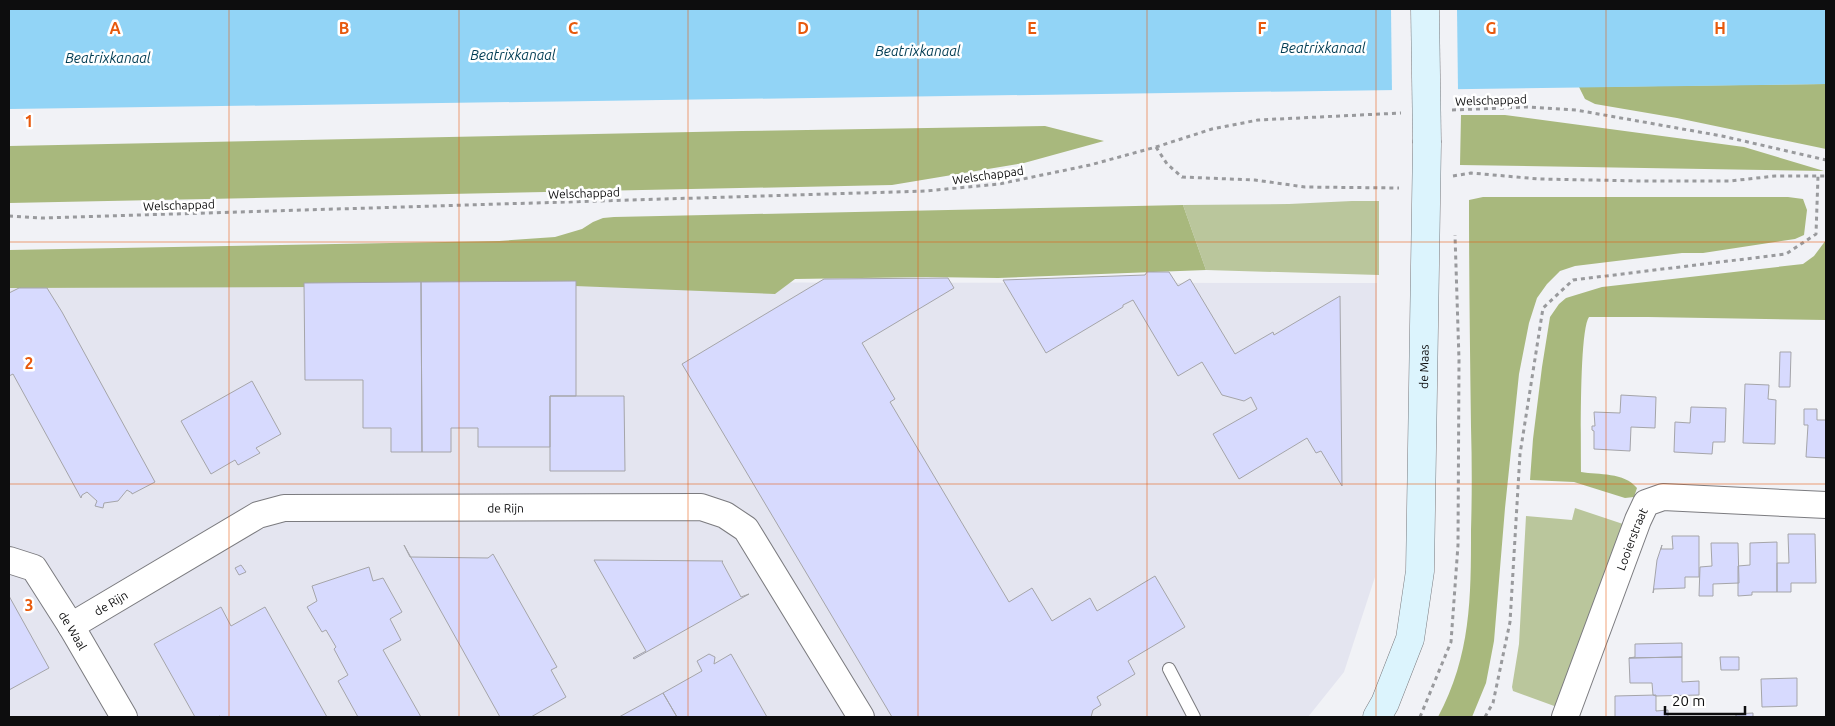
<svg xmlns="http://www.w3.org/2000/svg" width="1835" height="726" viewBox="0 0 1835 726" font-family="Ubuntu,sans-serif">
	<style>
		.built { fill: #e4e5f0 }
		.green { fill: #bac69c }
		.forest { fill: #a8b87d }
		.water { fill: #92d4f6 }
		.pier { fill: #f1f2f6 }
		.building { fill: #d7dafe; stroke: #a5a5a9 }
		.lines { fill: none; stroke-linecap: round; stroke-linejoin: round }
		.lane-casing { stroke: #7b7b7f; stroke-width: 14 }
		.street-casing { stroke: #7b7b7f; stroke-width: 28 }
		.secondary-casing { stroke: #7b7b7f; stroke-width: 29 }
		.path { stroke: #999a9d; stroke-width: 3; stroke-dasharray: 4 4; stroke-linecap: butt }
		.lane { stroke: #fff; stroke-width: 12 }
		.street { stroke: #fff; stroke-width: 26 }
		.secondary { stroke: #dcf4fd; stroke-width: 28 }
		.secondary-bridge-casing { stroke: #7b7b7f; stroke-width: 29; stroke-linecap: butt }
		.secondary-bridge { stroke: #dcf4fd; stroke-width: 28 }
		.grid { fill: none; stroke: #e8590c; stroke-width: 1; stroke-opacity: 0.55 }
		.labels { text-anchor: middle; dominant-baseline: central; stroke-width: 5; stroke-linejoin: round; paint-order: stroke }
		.street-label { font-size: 12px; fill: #0d0d0e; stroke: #fff }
		.water-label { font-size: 14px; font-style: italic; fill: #003c53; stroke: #fff }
		.grid-label { font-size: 16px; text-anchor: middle; font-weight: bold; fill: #e8590c; stroke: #fff; stroke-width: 5; stroke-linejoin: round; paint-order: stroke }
	</style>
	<rect width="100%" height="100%" fill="#f1f2f6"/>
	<!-- built -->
	<path class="built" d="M9,282L1377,283L1375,577L1344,672L1308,717H9Z"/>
	<!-- green -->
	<path class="green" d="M1352,201H1379V275L1206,270L1183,205L1289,204Z
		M1575,508L1626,525L1557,707L1513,691L1512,687L1519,644L1526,516L1572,520Z"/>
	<!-- forest -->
	<path class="forest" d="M1826,84V149L1677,118L1595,104L1585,99L1579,87Z
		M1461,115H1505L1744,147L1824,171L1460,165Z
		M1045,126L1104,141L1024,163L892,185L9,203V146L742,131Z
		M1483,197H1788L1803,199L1807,210L1804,235L1795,239L1703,253H1682L1575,266L1560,271L1547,284L1537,298L1529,323L1519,374L1505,508L1494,641L1486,683L1472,717H1438C1471,655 1471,598 1471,530C1472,496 1472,462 1471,427C1470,352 1469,276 1469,200Z
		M1183,205L1206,270L998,278L927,277L795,279L775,294L575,286L9,288V250L499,241L555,237L582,229L593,222L603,218L614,217Z
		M1826,240V320L1648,317H1589C1579,331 1581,448 1581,472C1599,475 1624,472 1637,488L1634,497L1625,498L1574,482L1530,480L1533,439L1542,367L1550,317L1559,304L1566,298L1602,287L1803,264L1814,256Z"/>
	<!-- water -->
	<path class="water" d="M9,9H1826V84L9,109Z"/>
	<!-- pier -->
	<path class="pier" d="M1391,9H1457L1458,91L1392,93Z"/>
	<!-- building -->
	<path class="building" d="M1147,272H1169L1178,286L1190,279L1235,354L1273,332L1274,335L1340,296L1342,486L1321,451L1316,453L1307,438L1239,479L1213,434L1257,409L1251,397L1244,401L1222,395L1202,362L1178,376L1133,300L1123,305V307L1046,353L1003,280L1145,275Z
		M948,278L954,288L862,343L895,399L890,402L1009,602L1032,588L1052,621L1090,598L1097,611L1155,576L1185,627L1128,661L1135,674L1097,697L1101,705L1093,710L1091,717H892L682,364L824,279Z
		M576,281V396H550V447H478V428H451V452H422L421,282Z
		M421,282L422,452H391V428H363V380H305L304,283Z
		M19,288H47L62,312L155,482L132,494V493L127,490L118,501L104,503L103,508L95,506L97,501L87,492L82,495L81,498L13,374L9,376V293Z
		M1780,352H1791L1790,387H1779Z
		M252,381L281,434L256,448L260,453L238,465L235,460L211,474L181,421Z
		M1745,384L1769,385L1768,399L1776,400L1775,444L1743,443Z
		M1621,395L1656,397L1655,428L1631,427L1630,451L1594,449V431L1592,430V426H1595L1594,412L1620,413Z
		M550,396H624L625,471H550Z
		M1691,407L1726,408L1725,442H1713L1712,454L1674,452L1675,422L1690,423Z
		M1804,409H1817V420H1826V458L1806,457L1808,425H1804Z
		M1788,534H1815L1816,583H1791V592H1777V563H1789Z
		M1672,536H1699V577H1685V588L1654,589L1653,593L1657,560L1662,545L1661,549H1673Z
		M1777,542V592H1752V595L1738,596V566L1750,565V543Z
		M1711,543H1738L1739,583L1713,584V596H1699L1700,567L1712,566Z
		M404,545L410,557L488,558L493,554L557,667L551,670L566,697L531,717H500Z
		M594,560L723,561L722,562L741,597L749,594L634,659L633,658L646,651Z
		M241,565L246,572L239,575L235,568Z
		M369,567L373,581L383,578L402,612L390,619L401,640L383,650L421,717H358L338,681L348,675L334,649L336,647L326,630L322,632L307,607L317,601L312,586Z
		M9,596L49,668L9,690Z
		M221,607L231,626L265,607L327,717H221L220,716L217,717H195L154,644Z
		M1682,643V657L1629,658L1635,657V644Z
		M709,654L715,657L714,664L731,654L767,717H677L663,693L702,671L697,661Z
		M1682,657V682L1699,681V695L1656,696L1653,695L1652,683H1630L1629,658Z
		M1720,657H1739V670H1721Z
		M1797,678V706L1762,707L1761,679Z
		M663,693L677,717H619Z
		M1656,695V711L1668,710V717H1615V696Z
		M1753,713V717H1736V714Z"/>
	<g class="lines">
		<defs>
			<path id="lane" d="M1169,669L1194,717"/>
			<g id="street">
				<path id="s1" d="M9,560L34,568L71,626L124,717"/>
				<path id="s2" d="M71,626L258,515L284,508L701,507L725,515L746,529L861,717"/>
				<path id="s3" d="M1565,717L1638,520L1646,503L1663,497L1826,505"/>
			</g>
			<g id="secondary">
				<path id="s4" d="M1377,717L1385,703L1410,639L1420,571L1427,143"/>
			</g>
		</defs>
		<!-- lane casing -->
		<use href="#lane" class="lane-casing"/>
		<!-- street casing -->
		<use href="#street" class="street-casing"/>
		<!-- secondary casing -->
		<use href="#secondary" class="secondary-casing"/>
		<!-- path -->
		<path class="path" d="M1452,110L1527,107L1576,110L1722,136L1826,160
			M1156,147L1167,164L1182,177L1255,180L1305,187L1399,188
			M1453,176L1471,173L1539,179L1642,181H1730L1775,176H1826
			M9,216L42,218L926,191L999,184L1090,165L1156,147L1212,129L1258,120L1401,113
			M1420,717L1451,642L1458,545L1459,360L1455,235
			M1485,717L1493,703L1510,622L1520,454L1543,308L1573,280L1786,254L1816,234L1818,176"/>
		<!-- lane -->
		<use href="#lane" class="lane"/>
		<!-- street -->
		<use href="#street" class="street"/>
		<!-- secondary -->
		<use href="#secondary" class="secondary"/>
		<defs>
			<path id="secondary-bridge" d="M1425,9L1427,143"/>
		</defs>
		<!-- secondary-bridge casing -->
		<use href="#secondary-bridge" class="secondary-bridge-casing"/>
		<!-- secondary-bridge -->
		<use href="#secondary-bridge" class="secondary-bridge"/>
	</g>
	<!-- grid -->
	<path class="grid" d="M229,9V717M459,9V717M688,9V717M918,9V717M1147,9V717M1376,9V717M1606,9V717M9,242H1826M9,484H1826"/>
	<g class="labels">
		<!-- street labels -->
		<g class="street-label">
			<text transform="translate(1491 100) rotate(-2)">Welschappad</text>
			<text transform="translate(988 175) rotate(-8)">Welschappad</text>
			<text transform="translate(584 193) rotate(-2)">Welschappad</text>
			<text transform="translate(179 205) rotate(-2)">Welschappad</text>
			<text stroke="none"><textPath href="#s4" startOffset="358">de Maas</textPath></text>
			<text stroke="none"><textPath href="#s2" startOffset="466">de Rijn</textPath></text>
			<text stroke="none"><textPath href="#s3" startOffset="190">Looierstraat</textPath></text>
			<text stroke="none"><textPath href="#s2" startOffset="46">de Rijn</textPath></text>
			<text stroke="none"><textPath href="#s1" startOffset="100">de Waal</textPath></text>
		</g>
		<!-- water labels -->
		<g class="water-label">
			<text x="1323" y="48">Beatrixkanaal</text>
			<text x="918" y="51">Beatrixkanaal</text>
			<text x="513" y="55">Beatrixkanaal</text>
			<text x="108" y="58">Beatrixkanaal</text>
		</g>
	</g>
	<g class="grid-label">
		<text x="115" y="34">A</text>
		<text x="344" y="34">B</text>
		<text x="573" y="34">C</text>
		<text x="803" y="34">D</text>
		<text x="1032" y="34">E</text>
		<text x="1262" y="34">F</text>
		<text x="1491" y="34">G</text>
		<text x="1720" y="34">H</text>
		<text x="29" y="127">1</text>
		<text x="29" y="369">2</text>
		<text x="29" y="611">3</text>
	</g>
	<!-- border -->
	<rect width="1835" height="726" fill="none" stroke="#0d0d0e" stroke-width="20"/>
	<!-- scale -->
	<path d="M1665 706v8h80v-8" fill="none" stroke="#0d0d0e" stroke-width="2.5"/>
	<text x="1672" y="706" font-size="15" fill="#0d0d0e" stroke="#ffffff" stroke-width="4" paint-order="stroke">20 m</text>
</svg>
